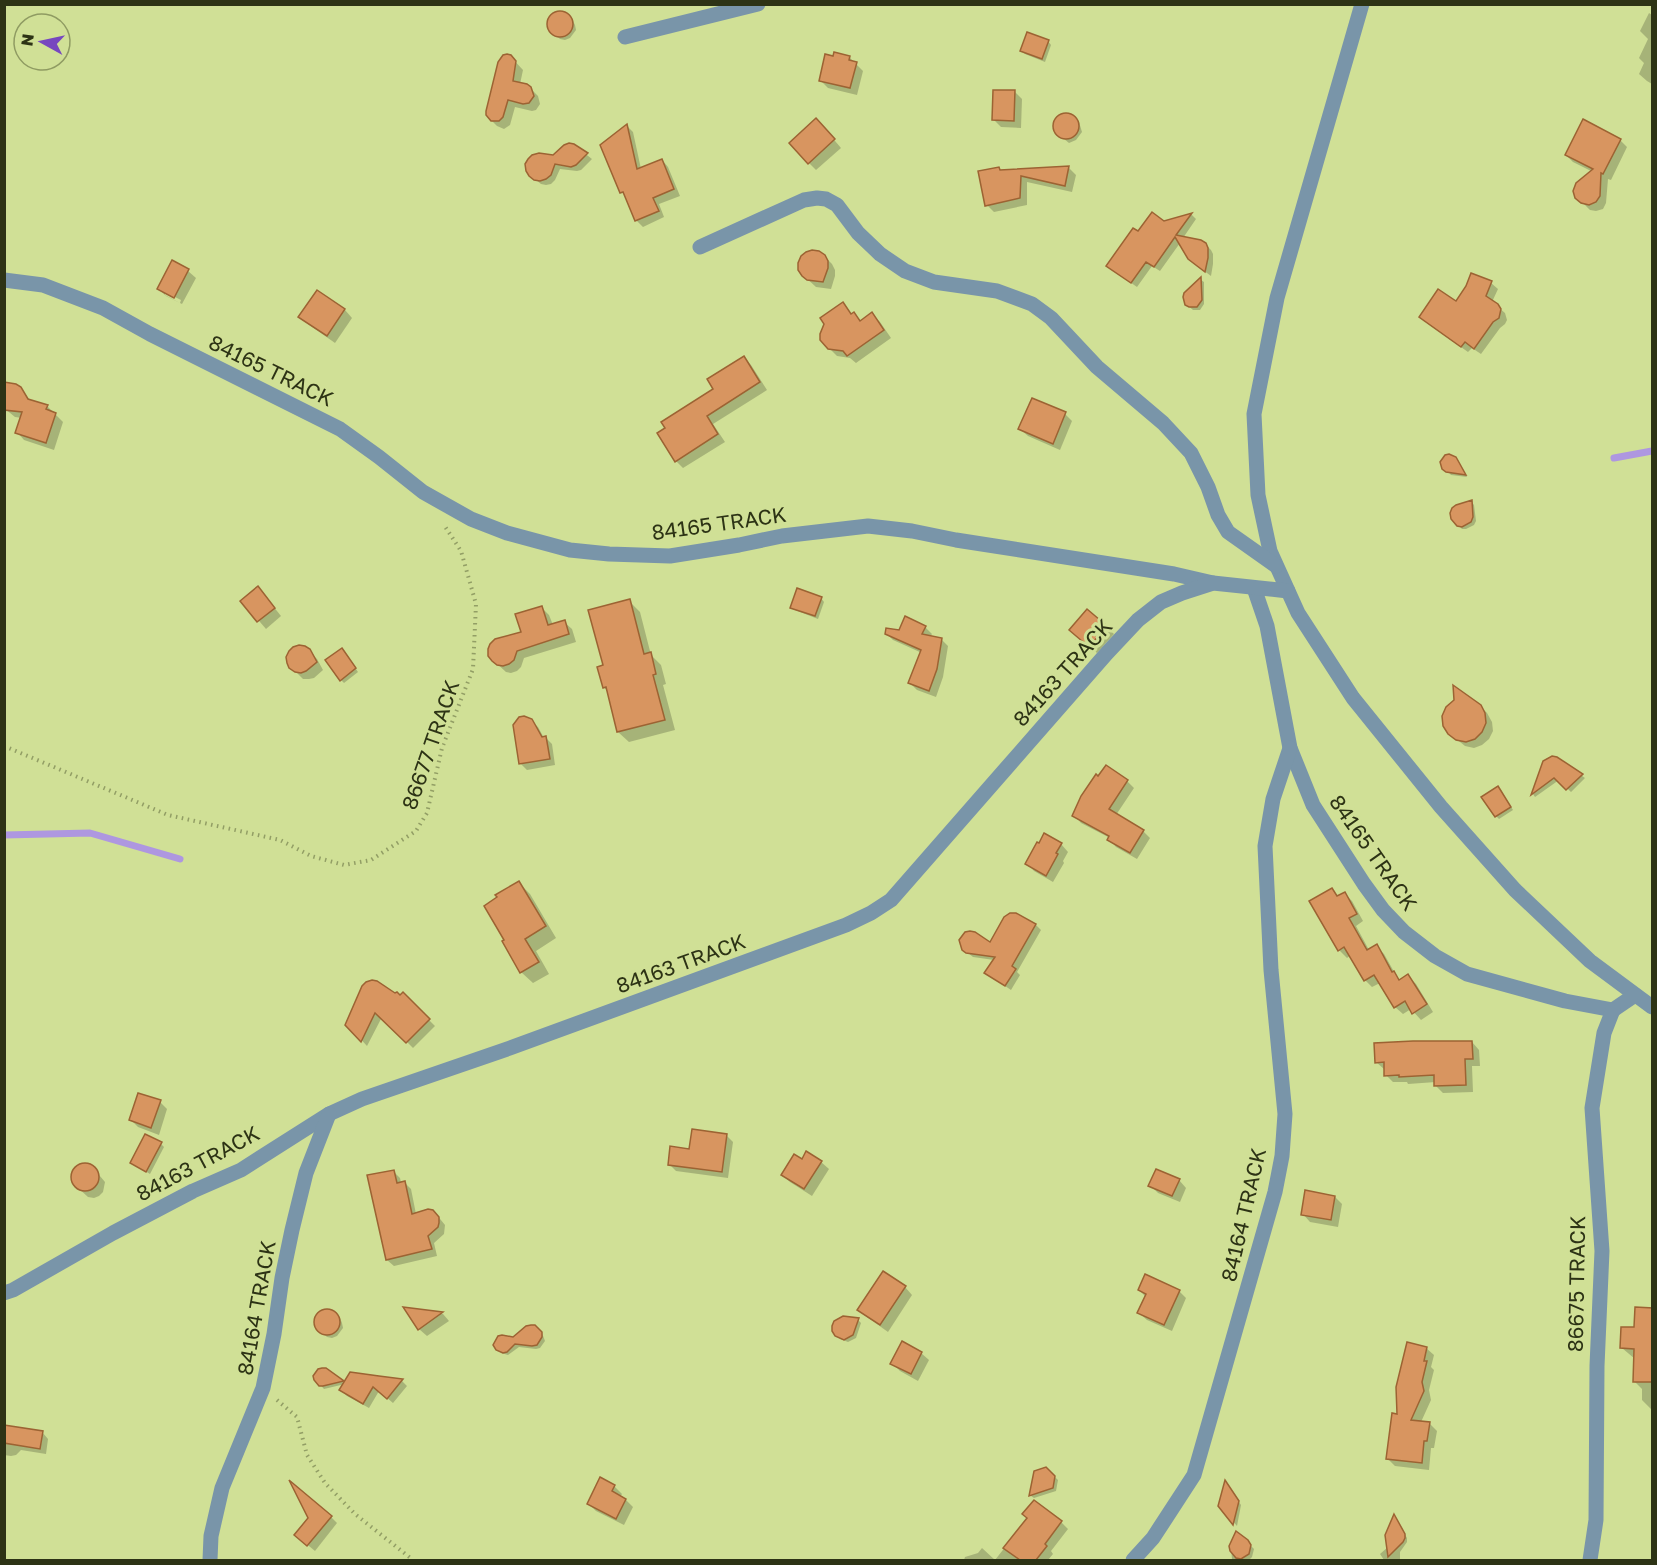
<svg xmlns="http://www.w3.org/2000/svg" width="1657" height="1565" font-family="'Golos Text',sans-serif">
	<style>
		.shadow { fill: #0003; fill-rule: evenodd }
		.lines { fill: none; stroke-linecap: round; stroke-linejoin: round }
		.stream { stroke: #ae97e0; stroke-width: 7 }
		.building { fill: #d89560; stroke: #9c6333; stroke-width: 1.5 }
		.path { stroke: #929e65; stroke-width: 4; stroke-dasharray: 1.5 4.5; stroke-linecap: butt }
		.street { stroke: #7995a9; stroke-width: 15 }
		.labels { text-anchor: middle; stroke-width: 6; stroke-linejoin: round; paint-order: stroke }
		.street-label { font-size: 21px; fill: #2d3315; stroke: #d0e096 }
	</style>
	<rect width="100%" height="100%" fill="#d0e096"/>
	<!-- shadow -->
	<g class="shadow">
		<path d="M553,12L564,14L573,21L575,25L576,30L570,38L565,40L560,39L552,32L549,28V22Z"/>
		<path d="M1649,13L1652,15V84L1647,81L1639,74L1644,63L1639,58L1648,39L1640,31Z"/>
		<path d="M1048,41L1051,45L1045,62L1025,54L1022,51Z"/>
		<path d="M510,56L523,70L520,84L530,88L538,96L540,104L536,110L532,111L515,107L510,125L504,129L497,126L489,118Z"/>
		<path d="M849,57L863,71L857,95L828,88L820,80Z"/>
		<path d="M1014,91L1022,99L1021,128L1001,127L994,120Z"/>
		<path d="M1065,115H1071L1079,122L1082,132L1076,140L1069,143L1058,134L1054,127L1057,119L1061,116Z"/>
		<path d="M1583,121L1620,140L1627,147L1611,180L1608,179L1606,203L1603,209L1596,211L1590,210L1577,197L1593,172L1573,162L1566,155Z"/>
		<path d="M627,126L633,132L641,169L662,160L668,167L680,196L659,204L664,217L643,227L636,220L627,197L622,192Z"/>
		<path d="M824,128L841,148L816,170L809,163Z"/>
		<path d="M574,145L592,159L581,170L577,171L560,169L555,180L551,184L546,185L541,184L530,175Z"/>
		<path d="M1069,168L1076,175L1072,192L1027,182V205L994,212L987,205L999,169L1001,171Z"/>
		<path d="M1191,214L1196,219L1183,238L1205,244L1211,250L1213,254V264L1211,276L1195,264L1180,243L1160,271L1152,266L1137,287L1114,271L1138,233L1164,223Z"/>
		<path d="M824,256L832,264L835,270V276L831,289L816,287L803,275Z"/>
		<path d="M173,262L188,271L196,278L182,304L166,296L159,289ZM165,292L181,300L180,303L165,295Z"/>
		<path d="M1201,280L1204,282V304L1200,310H1193L1186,304Z"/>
		<path d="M1491,283L1498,289L1492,302L1505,313L1507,320L1505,324L1500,328L1481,354L1472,348L1468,352L1427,323L1420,317L1456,303Z"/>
		<path d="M317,292L345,310L352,318L335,343L308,324L300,317Z"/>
		<path d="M843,304L852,315L854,314L862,322L872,314L880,322L891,338L856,363L850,358L837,356L821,340Z"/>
		<path d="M744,357L751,365L767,390L713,424L725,442L683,468L676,461L715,389Z"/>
		<path d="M20,389L31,401L47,406L63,422L54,450L24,440L17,432L22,418L15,417L4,408Z"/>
		<path d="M1065,414L1072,421L1060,450L1028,436L1020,429Z"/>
		<path d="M1455,458L1459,462L1467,477L1451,475L1442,465Z"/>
		<path d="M1471,501L1474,505L1476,521L1474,525L1466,529H1462L1452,518Z"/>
		<path d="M265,596L281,616L266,629L242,601Z"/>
		<path d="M821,598L824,602L818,619L795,610L792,607Z"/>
		<path d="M629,601L640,612L651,655L661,665L666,684L663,685L675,730L629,742L618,732L608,692L604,687L605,666Z"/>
		<path d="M542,608L549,615L553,625L564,622L572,629L576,642L524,658L521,667L517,671L511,673L506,672L493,660L523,633Z"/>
		<path d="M1088,611L1114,634L1097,653L1078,637Z"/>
		<path d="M925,627L932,634L930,637L941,639L948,646L943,677L936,697L917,690L910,683L922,653L893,640L886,633Z"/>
		<path d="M309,651L317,659L323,670L314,678L309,679H303L291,667Z"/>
		<path d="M345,653L358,672L344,683L341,680Z"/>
		<path d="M1480,706L1487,713L1492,722L1493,731L1489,739L1482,745L1474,748L1465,746L1449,733Z"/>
		<path d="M531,721L538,727L544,738H546L552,744L555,765L527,770L520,763Z"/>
		<path d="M1556,758L1585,778L1571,792L1559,780L1535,797L1533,794L1544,762Z"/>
		<path d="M1127,781L1134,788L1116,815L1143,831L1150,838L1137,859L1116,847L1109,839L1110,838L1081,823L1074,815Z"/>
		<path d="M1501,791L1513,810L1499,819L1496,816Z"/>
		<path d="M1061,844L1068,852L1063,861L1064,863L1053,882L1034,871L1027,863Z"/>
		<path d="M519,883L530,894L556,938L536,951L549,974L533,983L521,972Z"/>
		<path d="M1332,890L1339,897L1345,894L1352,901L1363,921L1356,926L1369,950L1376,946L1384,954L1397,977L1401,981L1408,976L1416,984L1433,1012L1421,1020L1411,1009L1403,1014L1395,1007L1380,983L1372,987L1365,980L1351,955L1347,958L1339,950Z"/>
		<path d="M1016,914L1036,925L1041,930L1017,972L1020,975L1011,990L986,973L994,960L973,957L963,949L990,944Z"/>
		<path d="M403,994L435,1026L413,1048L382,1017L367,1046L347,1024L400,997Z"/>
		<path d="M1472,1042L1479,1050L1480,1066H1472L1473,1092L1443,1093L1436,1086V1082L1408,1084L1407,1082H1393L1386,1075V1069H1384L1376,1062Z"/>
		<path d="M160,1102L167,1109L159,1135L138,1127L131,1120Z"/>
		<path d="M726,1135L733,1142L728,1178L676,1171L669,1164L691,1150Z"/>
		<path d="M161,1144L164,1147L150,1174L132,1163Z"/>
		<path d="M802,1161L821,1162L829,1169L812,1196L790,1182L782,1175Z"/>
		<path d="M84,1165H89L94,1169L105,1182L103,1192L99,1196L94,1198L88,1197L76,1186L72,1175L74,1170L79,1166Z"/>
		<path d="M393,1171L400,1178L401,1183H405L411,1189L416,1214H436L445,1225L444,1234L434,1243L437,1256L394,1266L387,1260Z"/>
		<path d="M1179,1180L1186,1188L1180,1202L1158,1193L1150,1185Z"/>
		<path d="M1335,1197L1342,1204L1338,1227L1310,1222L1303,1214Z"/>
		<path d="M905,1287L912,1295L888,1332L867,1317L859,1310Z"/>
		<path d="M1139,1290L1179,1291L1186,1298L1172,1331L1147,1320L1139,1313L1146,1297Z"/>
		<path d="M406,1309L443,1314L449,1321L427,1336L419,1329Z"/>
		<path d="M1652,1309V1410L1642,1400V1389L1634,1381L1635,1359L1622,1348Z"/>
		<path d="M321,1312H331L340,1318L342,1323L343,1328L337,1336L332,1338L327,1337L319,1330L316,1325V1320Z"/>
		<path d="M858,1320L861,1323L856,1338L848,1342L840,1339L836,1335Z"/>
		<path d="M538,1329L542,1333L545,1341L540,1348L536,1349L519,1347L508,1355L501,1353L497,1349L514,1339Z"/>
		<path d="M1426,1348L1434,1355L1431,1367L1434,1370L1429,1390L1431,1400L1421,1422L1429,1423L1437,1431L1434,1448H1431L1429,1470L1395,1466L1388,1459L1399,1415Z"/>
		<path d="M921,1353L929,1360L918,1381L900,1371L892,1363Z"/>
		<path d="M326,1370L345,1384L351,1373L402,1381L407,1386L393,1403L379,1391L369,1408L347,1396L341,1390L345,1384L324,1389L315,1379Z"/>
		<path d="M4,1425L42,1432L48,1439L46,1454L21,1450L16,1455L11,1456L4,1455Z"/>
		<path d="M1046,1469L1058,1480L1056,1491L1034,1498L1031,1496L1036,1473Z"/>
		<path d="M614,1486L622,1494L620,1497L626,1500L633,1507L624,1525L596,1511L589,1504Z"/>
		<path d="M1228,1486L1241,1505L1237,1526L1220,1506Z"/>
		<path d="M331,1517L337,1523L315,1551L303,1541L310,1518Z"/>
		<path d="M1395,1517L1407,1538V1542L1400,1552V1560H1384L1380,1554L1388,1547Z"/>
		<path d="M1028,1518L1061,1522L1068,1529L1051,1551L1053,1554L1048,1560H964L965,1557L978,1553L982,1548L995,1560Z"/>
		<path d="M1247,1542L1254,1549L1252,1557L1249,1560H1232L1231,1546Z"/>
	</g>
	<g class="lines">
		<!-- stream -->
		<g class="stream">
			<path d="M1614,458L1652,451"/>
			<path d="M4,835L90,833L180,859"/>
		</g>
	</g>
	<!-- building -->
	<g class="building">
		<circle cx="560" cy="24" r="13"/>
		<path d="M1027,32L1049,40L1042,59L1020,51Z"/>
		<path d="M834,52L850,56L849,60L857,62L850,88L819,81L825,54L833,56Z"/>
		<path d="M507,54L511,55L516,61L513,81L527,84L531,87L534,96L529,103L523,104L508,100L503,117L499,121H491L486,115V111L498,62L503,55Z"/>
		<path d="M993,90H1015L1014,121L992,120Z"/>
		<circle cx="1066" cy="126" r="13"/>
		<path d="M816,118L835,139L808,164L789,143Z"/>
		<path d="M1583,119L1621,139L1603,174L1601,173L1600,196L1596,202L1589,205L1581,203L1575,198L1573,191L1576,183L1593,169L1565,155Z"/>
		<path d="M627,124L637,169L662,159L674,189L653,198L659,211L635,221L623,192L620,193L600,145Z"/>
		<path d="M569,143L574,144L588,153L576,165L571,167L555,164L551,175L546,179L540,181L534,180L529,176L526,171L525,164L528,159L532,155L539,153L553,155L564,145Z"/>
		<path d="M1069,166L1065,186L1021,176L1020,198L985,206L978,171L999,167L1000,170Z"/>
		<path d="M1152,212L1164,221L1192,213L1176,235L1201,240L1206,243L1208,248V258L1205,272L1188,259L1175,237L1154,267L1146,262L1131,283L1106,266L1133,228L1138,231Z"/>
		<path d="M812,250L819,251L825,255L828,261V268L823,282L807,280L802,276L798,270V263L801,256L806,252Z"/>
		<path d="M172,260L189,269L174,298L157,289Z"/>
		<path d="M1471,273L1492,281L1486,296L1498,304L1501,309L1499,318L1493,322L1474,349L1465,342L1461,347L1419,317L1438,289L1456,301L1466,286Z"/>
		<path d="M1201,277L1202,300L1197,307H1189L1185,305L1183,297L1184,293Z"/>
		<path d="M317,290L345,309L327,336L298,317Z"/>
		<path d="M843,302L851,314L854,312L860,321L872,312L884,330L847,356L843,351L828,349L820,340V334L824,324L820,318Z"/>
		<path d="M744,356L760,382L707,416L718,434L675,462L657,433L665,428L661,422L713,389L707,379Z"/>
		<path d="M4,382L16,384L21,387L28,399L48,405L46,409L56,413L46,443L15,433L22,412L4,410Z"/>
		<path d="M1032,398L1066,412L1053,444L1018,429Z"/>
		<path d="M1449,454L1456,457L1466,475L1446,472L1442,469L1440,462L1445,455Z"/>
		<path d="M1472,500L1473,517L1471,522L1462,527L1457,526L1451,519L1450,513L1452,508L1456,505Z"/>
		<path d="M258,586L275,608L257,622L240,601Z"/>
		<path d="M797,588L822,597L815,616L790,608Z"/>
		<path d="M630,599L644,654L651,652L656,674L653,675L665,720L617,732L606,687L603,688L597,667L603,665L588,610Z"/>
		<path d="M542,606L548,625L565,620L569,634L517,651L514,660L509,664L503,666L497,665L492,661L488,656V649L490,644L495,639L521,632L515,614Z"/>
		<path d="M1087,609L1107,626L1089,647L1069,630Z"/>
		<path d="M905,616L926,626L922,634L942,638L937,669L929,691L908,683L921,650L885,634L886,628L899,630Z"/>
		<path d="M299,645L305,646L310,649L317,662L306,671L301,673L295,672L289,668L287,663L286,657L289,651L293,647Z"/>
		<path d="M342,648L356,668L340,681L325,660Z"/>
		<path d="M1453,685L1481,705L1485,713L1486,723L1482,732L1475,739L1466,742L1456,740L1448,734L1443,726L1442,716L1446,707L1454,700Z"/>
		<path d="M524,716L532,719L542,737L546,736L550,759L519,764L513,725L519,717Z"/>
		<path d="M1552,756L1557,757L1583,774L1566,790L1554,778L1531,795L1543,761Z"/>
		<path d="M1106,765L1128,780L1109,809L1144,830L1130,853L1107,840L1109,836L1072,816L1081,796L1096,774L1098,776Z"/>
		<path d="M1498,786L1511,807L1495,817L1481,797Z"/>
		<path d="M1044,833L1062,843L1056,853L1058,854L1046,876L1025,864L1037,842L1039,843Z"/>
		<path d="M519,881L546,926L525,939L539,962L520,973L502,941L504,940L484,906L497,897L495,895Z"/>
		<path d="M1332,888L1337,896L1345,892L1357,914L1349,918L1367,950L1377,944L1392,972L1394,971L1399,980L1408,974L1427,1004L1412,1014L1405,1001L1394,1008L1374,975L1364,981L1344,947L1338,951L1309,901Z"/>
		<path d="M1010,913H1016L1036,924L1012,966L1016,969L1005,986L984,973L995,957L966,953L962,950L959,940L965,932L970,931L975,932L990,942L1004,917Z"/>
		<path d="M372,980L377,981L395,993L397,992L400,995L403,992L430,1019L406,1043L375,1013L361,1042L345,1025L362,986L366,982Z"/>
		<path d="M1413,1041H1472L1473,1059H1465L1466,1085L1434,1086V1075L1399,1077V1075L1384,1076V1062L1375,1063L1374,1043Z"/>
		<path d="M138,1093L161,1100L151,1128L129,1120Z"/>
		<path d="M692,1129L727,1134L722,1172L668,1165L670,1146L689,1149Z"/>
		<path d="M145,1134L162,1142L146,1172L130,1163Z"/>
		<path d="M806,1151L822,1161L804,1189L781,1175L794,1154L802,1159Z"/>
		<circle cx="85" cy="1177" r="14"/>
		<path d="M1156,1169L1180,1179L1172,1196L1148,1186Z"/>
		<path d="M394,1170L397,1183L405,1181L412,1214L428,1209L433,1210L439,1217V1223L438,1227L428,1236L432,1249L386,1260L367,1175Z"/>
		<path d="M1305,1190L1335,1196L1331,1220L1301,1215Z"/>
		<path d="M883,1271L906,1286L880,1325L857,1310Z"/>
		<path d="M1145,1274L1180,1290L1164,1325L1137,1313L1146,1294L1138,1290Z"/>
		<path d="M403,1307L443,1312L418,1330Z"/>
		<path d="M1635,1307L1653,1308V1382H1633L1634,1349L1620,1348L1621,1327H1634Z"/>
		<circle cx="327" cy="1322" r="13"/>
		<path d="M843,1316L859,1318L853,1335L844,1340L835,1336L832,1331V1326L834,1321Z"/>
		<path d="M531,1325H535L542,1332V1337L537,1345L532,1346L515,1344L507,1352L503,1353L496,1350L493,1345L498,1336L502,1335L513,1337L526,1326Z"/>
		<path d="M902,1341L922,1352L911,1374L890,1364Z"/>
		<path d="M1407,1342L1427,1347L1424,1361H1427L1422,1382L1424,1391L1411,1420L1430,1422L1427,1441H1424L1422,1463L1386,1459L1392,1413L1397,1414L1396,1387Z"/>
		<path d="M322,1368H326L344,1381L323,1386H319L314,1380L313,1376L318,1369Z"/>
		<path d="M350,1372L379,1376L403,1379L387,1399L373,1387L363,1404L339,1390Z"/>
		<path d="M4,1425L43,1431L40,1449L4,1443Z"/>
		<path d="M1046,1467L1055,1476L1053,1488L1029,1496L1034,1471Z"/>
		<path d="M600,1477L615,1485L612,1491L626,1499L616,1519L587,1504Z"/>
		<path d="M289,1480L332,1516L307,1546L294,1535L308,1518Z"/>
		<path d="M1225,1480L1239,1501L1233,1525L1218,1506Z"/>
		<path d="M1034,1500L1062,1521L1045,1544L1047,1546L1036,1560H1020L1003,1548L1027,1518L1022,1514Z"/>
		<path d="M1394,1514L1405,1534V1538L1403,1542L1388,1557L1385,1535Z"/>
		<path d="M1236,1531L1248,1540L1251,1545L1249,1554L1241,1559L1236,1558L1230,1551L1229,1546Z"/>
	</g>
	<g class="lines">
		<!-- path -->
		<g class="path">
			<path d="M4,746L168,815L280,840L311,856L344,865L371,860L416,831L427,813L442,748L473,669L476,604L461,551L444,525"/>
			<path d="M277,1400L297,1417L307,1455L325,1483L355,1514L413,1560"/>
		</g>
		<!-- street -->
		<g class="street">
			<path d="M1362,4L1277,298L1254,414L1258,495L1270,551L1298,613L1353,698L1441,807L1515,890L1590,961L1652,1007"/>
			<path d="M625,37L758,4"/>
			<path d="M700,247L804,200L817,198L826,199L837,205L858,233L880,254L905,271L934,282L997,291L1032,304L1051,318L1097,367L1163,423L1191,453L1208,487L1218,515L1228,532L1276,566"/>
			<path d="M4,280L43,285L103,308L150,334L340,429L379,457L423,492L471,519L507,533L570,550L609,554L670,556L739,545L782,536L868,526L912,531L956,540L1174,574L1213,583"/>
			<path d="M1254,588L1267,626L1290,748L1313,805L1364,884L1383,910L1404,932L1435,956L1467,974L1565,1001L1613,1010L1635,995"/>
			<path d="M4,1293L13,1290L113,1233L193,1191L241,1170L329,1114L362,1099L510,1048L846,925L871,913L891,900L1107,653L1138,620L1161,602L1182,593L1213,583L1288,591"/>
			<path d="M210,1560L211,1536L222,1488L263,1388L274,1334L282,1278L292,1230L306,1173L329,1114"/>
			<path d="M1133,1560L1153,1538L1194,1475L1275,1192L1282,1156L1285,1114L1271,970L1265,846L1273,799L1290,748"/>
			<path d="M1590,1560L1596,1520L1597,1366L1602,1251L1592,1108L1604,1033L1613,1010"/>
		</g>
	</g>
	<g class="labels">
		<!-- street labels -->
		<g class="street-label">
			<text transform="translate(271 371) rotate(26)" y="7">84165 TRACK</text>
			<text transform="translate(719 524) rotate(-8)" y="7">84165 TRACK</text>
			<text transform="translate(1063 673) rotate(-48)" y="7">84163 TRACK</text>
			<text transform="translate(431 745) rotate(-71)" y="7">86677 TRACK</text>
			<text transform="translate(1373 853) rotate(55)" y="7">84165 TRACK</text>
			<text transform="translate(681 964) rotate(-20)" y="7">84163 TRACK</text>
			<text transform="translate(198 1164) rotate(-28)" y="7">84163 TRACK</text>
			<text transform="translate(1244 1215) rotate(-77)" y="7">84164 TRACK</text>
			<text transform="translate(1577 1284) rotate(-89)" y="7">86675 TRACK</text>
			<text transform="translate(257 1308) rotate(-80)" y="7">84164 TRACK</text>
		</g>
	</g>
	<!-- border -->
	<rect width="1657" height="1565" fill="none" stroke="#2d3315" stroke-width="12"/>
	<!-- north arrow -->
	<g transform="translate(42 42) rotate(278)"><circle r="28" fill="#d0e096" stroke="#8f9b62" stroke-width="1.5"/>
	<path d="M0-4.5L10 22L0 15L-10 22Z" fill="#7747bf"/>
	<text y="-9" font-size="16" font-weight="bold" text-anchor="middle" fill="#2d3315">N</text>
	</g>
</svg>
